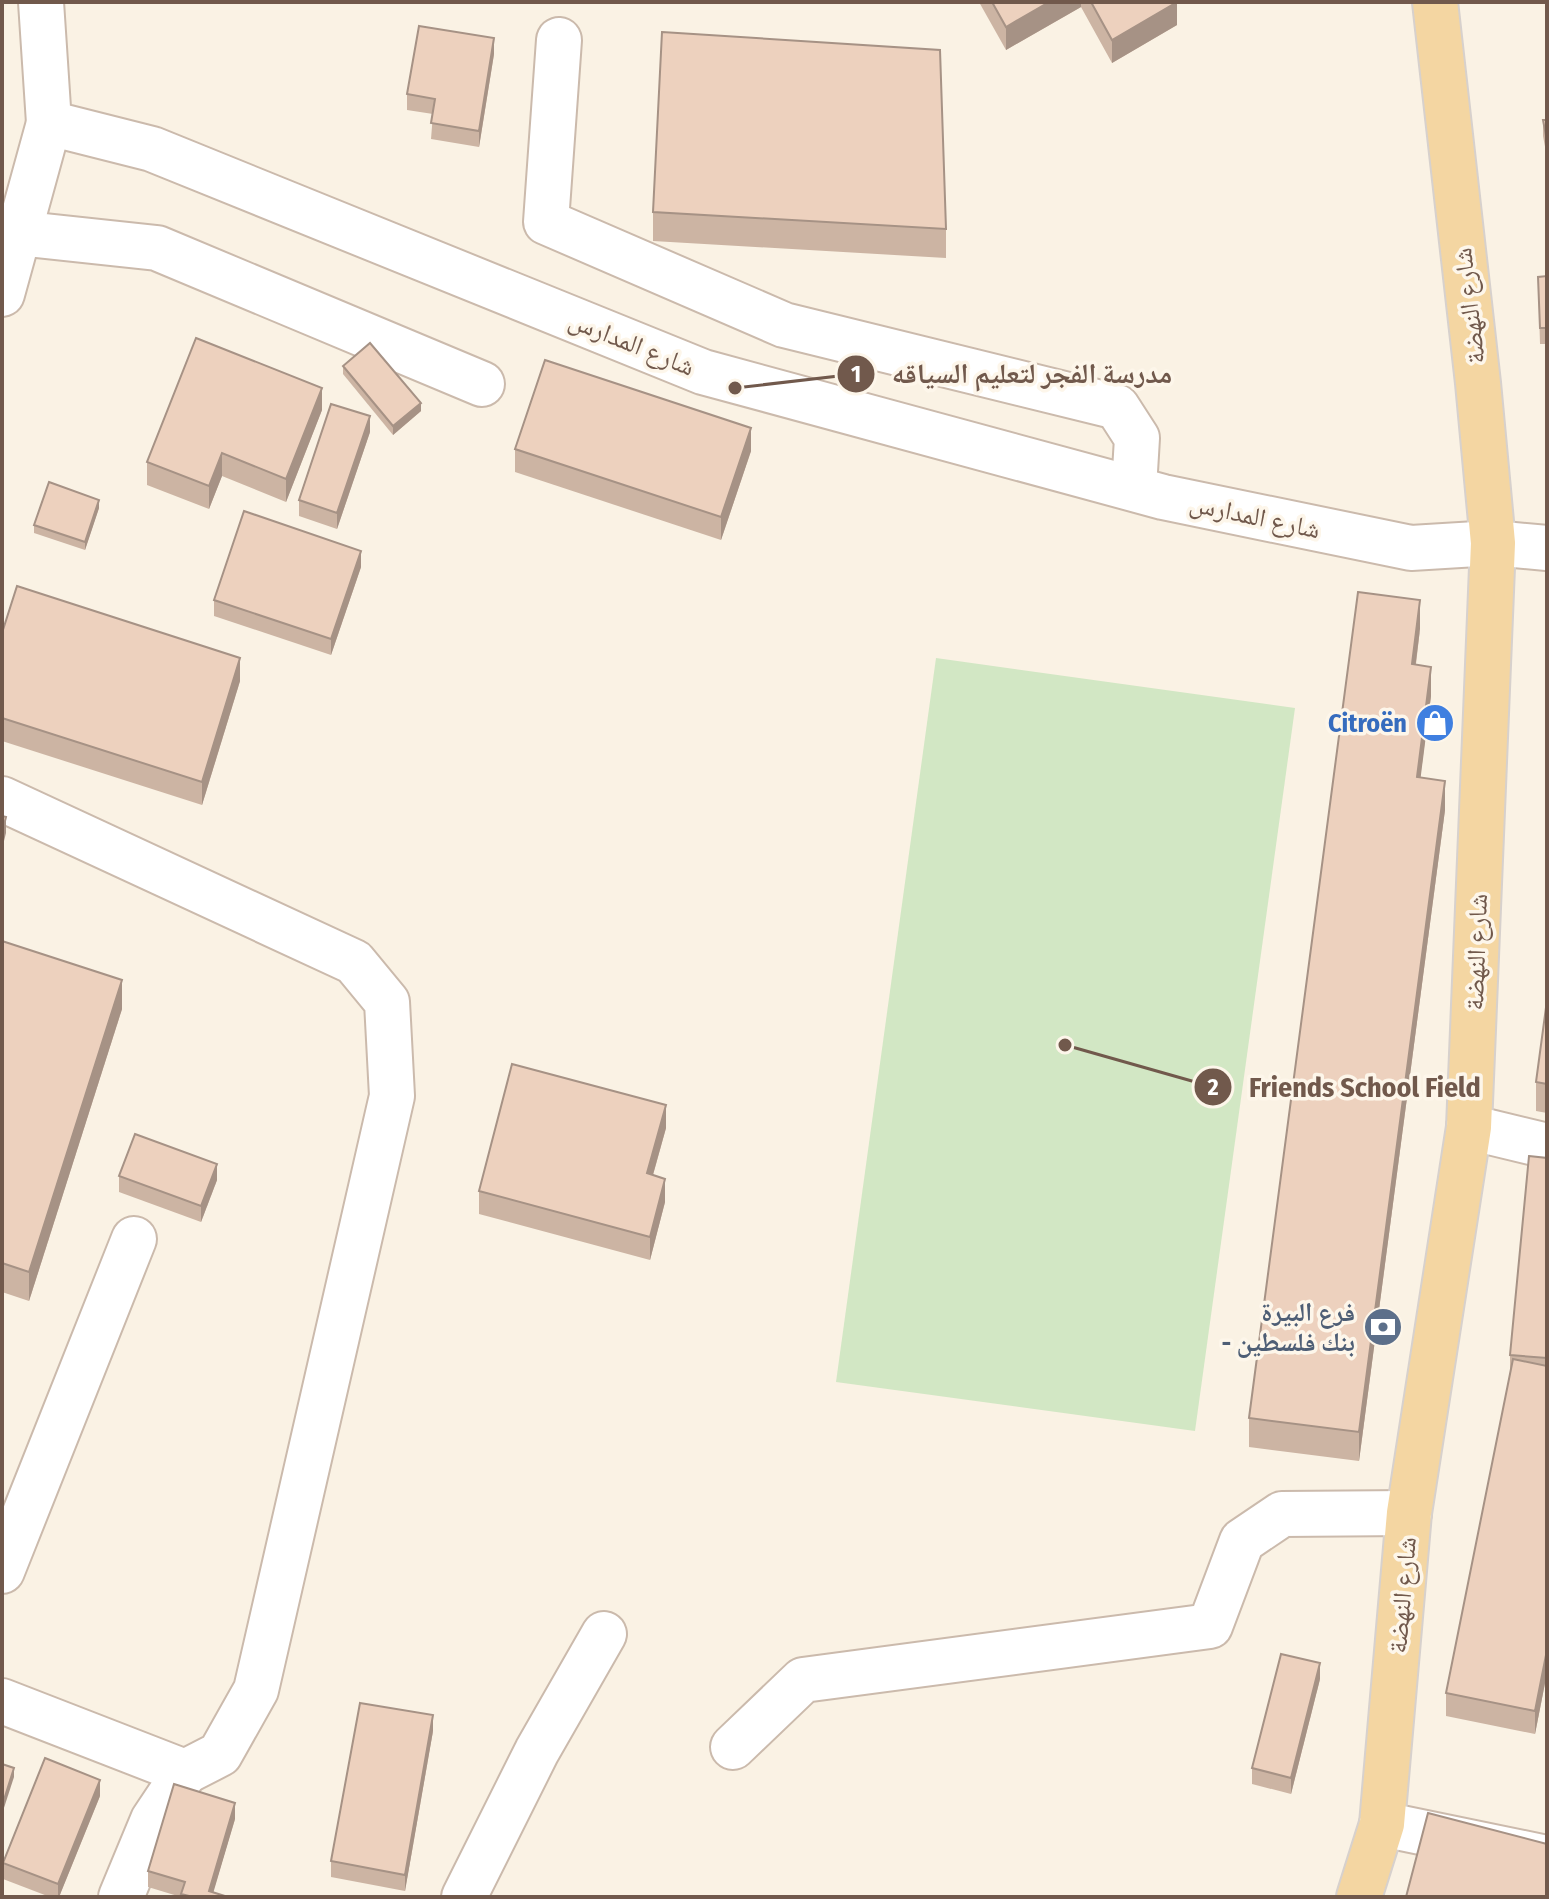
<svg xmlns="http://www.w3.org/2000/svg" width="1549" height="1899" font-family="'Fira Sans Condensed','Noto Naskh Arabic',sans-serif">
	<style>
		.green { fill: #d2e7c4 }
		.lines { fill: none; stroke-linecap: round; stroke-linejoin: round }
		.minor-casing { stroke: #cbbaac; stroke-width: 48 }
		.major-casing { stroke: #d7d1cd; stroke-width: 48 }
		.minor { stroke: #fff; stroke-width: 44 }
		.major { stroke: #f4d6a2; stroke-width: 44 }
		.wall { fill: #ccb4a3 }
		.shaded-wall { fill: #a69285 }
		.building { fill: #edd1be; stroke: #a69285; stroke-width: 2 }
		.labels { text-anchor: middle; stroke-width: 7; stroke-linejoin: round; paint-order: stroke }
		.street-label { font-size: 26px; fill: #71594c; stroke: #fdf6ea }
		.shop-label { font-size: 26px; font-weight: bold; fill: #366cbe; stroke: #fdf6ea; text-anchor: end }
		.service-label { font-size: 26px; font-weight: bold; fill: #4e5e75; stroke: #fdf6ea; text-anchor: end }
		.leader { fill: none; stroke: #71594c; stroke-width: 3 }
		.callout-dot { fill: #71594c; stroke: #fdf6ea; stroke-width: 3 }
		.mark-label { font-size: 24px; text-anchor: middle; font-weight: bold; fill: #fff }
		.callout-label { font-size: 28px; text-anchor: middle; font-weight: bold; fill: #71594c; stroke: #fdf6ea; stroke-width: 7; stroke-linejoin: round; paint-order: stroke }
	</style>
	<rect width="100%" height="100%" fill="#faf2e4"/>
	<!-- green -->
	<path class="green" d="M936,658L1295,708L1195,1431L836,1382Z"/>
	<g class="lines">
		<!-- minor casing -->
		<g class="minor-casing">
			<g id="minor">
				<path d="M41,2L49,123L152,149L703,372L1163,497L1411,548L1493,543L1547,548"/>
				<path d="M559,40L546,222L784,325L1117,407L1137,438L1134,488"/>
				<path d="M17,233L157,248L482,384"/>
				<path d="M2,294L49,123"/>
				<path d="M2,799L354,962L387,1002L392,1096L256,1690L220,1754L185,1772L2,1701"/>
				<path d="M1469,1127L1547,1146"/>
				<path d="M2,1571L134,1239"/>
				<path d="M733,1747L803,1680L1210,1626L1242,1541L1282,1514L1409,1513"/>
				<path d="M1382,1824L1547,1858"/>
				<path d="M121,1897L153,1820L185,1772"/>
				<path d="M464,1897L537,1751L604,1634"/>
			</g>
		</g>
		<!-- major casing -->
		<g class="major-casing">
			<path id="major" d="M1359,1897L1382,1824L1409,1513L1469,1127L1493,543L1478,383L1435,2"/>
		</g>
		<!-- minor -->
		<use href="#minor" class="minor"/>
		<!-- major -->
		<use href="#major" class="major"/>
	</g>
	<!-- wall -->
	<g class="wall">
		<path d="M979,2H1177V25L1112,63L1081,7L1006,50Z"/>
		<path d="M494,54L479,147L431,139L433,114L407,110V94Z"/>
		<path d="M1543,120H1547V157L1543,136Z"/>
		<path d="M653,212L946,229V258L653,241Z"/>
		<path d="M1547,276V344H1540L1538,277Z"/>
		<path d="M343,366L421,411L393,435L343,374Z"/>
		<path d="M322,410L286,502L222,476L209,509L147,485V462Z"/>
		<path d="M370,432L337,529L299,516V500Z"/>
		<path d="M515,449L751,451L721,540L515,472Z"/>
		<path d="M99,508L85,550L34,533V525Z"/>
		<path d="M361,567L331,655L214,616V600Z"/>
		<path d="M1420,629L1416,664L1431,696L1420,778L1445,810L1359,1461L1249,1447V1418Z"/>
		<path d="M2,633L240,681L202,805L2,741Z"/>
		<path d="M2,941L122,1009L29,1301L2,1292Z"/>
		<path d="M1547,1000V1113L1536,1111V1082Z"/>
		<path d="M666,1128L653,1175L665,1202L650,1260L479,1214V1191Z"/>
		<path d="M1547,1158V1673L1535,1734L1446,1716V1693L1510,1376V1355Z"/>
		<path d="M119,1176L217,1180L201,1222L119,1192Z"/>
		<path d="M1320,1679L1291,1794L1252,1784V1768Z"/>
		<path d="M433,1731L405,1891L331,1877V1861Z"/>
		<path d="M100,1796L59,1897H50L3,1879V1863Z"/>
		<path d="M235,1819L213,1892L228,1897H181L148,1887V1871Z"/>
	</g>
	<!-- shaded-wall -->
	<g class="shaded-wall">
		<path d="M1049,2H1081V7L1006,50V27Z"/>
		<path d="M1177,2V25L1112,63V40Z"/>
		<path d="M494,38V54L479,147V131Z"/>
		<path d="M322,388V410L286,502V479Z"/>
		<path d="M421,403V411L393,435V426Z"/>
		<path d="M370,416V432L337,529V513Z"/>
		<path d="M751,428V451L721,540V517Z"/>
		<path d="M222,453V476L209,509V486Z"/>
		<path d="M99,500V508L85,550V542Z"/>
		<path d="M361,551V567L331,655V639Z"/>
		<path d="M1420,600V629L1412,693V664Z"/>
		<path d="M240,658V681L202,805V782Z"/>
		<path d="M1431,667V696L1417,806V777Z"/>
		<path d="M1445,781V810L1359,1461V1432Z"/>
		<path d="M6,817V833L2,849V833Z"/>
		<path d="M122,980V1009L29,1301V1272Z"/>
		<path d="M666,1105V1128L647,1196V1173Z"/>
		<path d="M217,1164V1180L201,1222V1206Z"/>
		<path d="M665,1179V1202L650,1260V1237Z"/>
		<path d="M1547,1650V1673L1535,1734V1711Z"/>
		<path d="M1320,1663V1679L1291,1794V1778Z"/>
		<path d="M433,1715V1731L405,1891V1875Z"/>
		<path d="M14,1768V1777L2,1814V1806Z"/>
		<path d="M100,1780V1796L59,1897H58V1884Z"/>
		<path d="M235,1803V1819L212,1897L209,1891Z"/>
	</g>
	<!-- building -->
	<g class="building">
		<path d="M992,2H1049L1006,27Z"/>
		<path d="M1091,2H1177L1112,40Z"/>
		<path d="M419,26L494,38L479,131L431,123L435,99L407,94Z"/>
		<path d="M662,32L940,50L946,229L653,212Z"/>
		<path d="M1543,120H1547V141Z"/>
		<path d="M1547,276V328H1540L1538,277Z"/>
		<path d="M196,338L322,388L286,479L222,453L209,486L147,462Z"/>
		<path d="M370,343L421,403L393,426L343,366Z"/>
		<path d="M545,360L751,428L721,517L515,449Z"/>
		<path d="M331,404L370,416L337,513L299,500Z"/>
		<path d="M49,482L99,500L85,542L34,525Z"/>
		<path d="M244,511L361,551L331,639L214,600Z"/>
		<path d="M17,586L240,658L202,782L2,718V633Z"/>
		<path d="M1358,592L1420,600L1412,664L1431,667L1417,777L1445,781L1359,1432L1249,1418Z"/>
		<path d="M2,816L6,817L2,833Z"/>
		<path d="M2,941L122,980L29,1272L2,1263Z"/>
		<path d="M1547,1000V1084L1536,1082Z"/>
		<path d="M512,1064L666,1105L647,1173L665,1179L650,1237L479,1191Z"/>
		<path d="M135,1134L217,1164L201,1206L119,1176Z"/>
		<path d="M1529,1156L1547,1158V1358L1510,1355Z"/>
		<path d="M1513,1359L1547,1366V1650L1535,1711L1446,1693Z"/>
		<path d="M1281,1654L1320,1663L1291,1778L1252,1768Z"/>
		<path d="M360,1703L433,1715L405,1875L331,1861Z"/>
		<path d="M45,1758L100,1780L58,1884L3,1863Z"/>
		<path d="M2,1764L14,1768L2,1806Z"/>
		<path d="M174,1784L235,1803L209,1891L228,1897H193L181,1894L185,1882L148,1871Z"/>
		<path d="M1428,1813L1547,1844V1897H1406Z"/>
	</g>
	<!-- icons -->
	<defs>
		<g id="shop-disc" transform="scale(2)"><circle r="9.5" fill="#3f7fe0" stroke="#fdf6ea"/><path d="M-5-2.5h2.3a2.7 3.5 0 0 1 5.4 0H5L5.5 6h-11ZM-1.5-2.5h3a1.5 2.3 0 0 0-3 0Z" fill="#fff"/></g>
		<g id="bank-disc" transform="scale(2)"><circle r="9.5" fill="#5c6f8a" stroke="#fdf6ea"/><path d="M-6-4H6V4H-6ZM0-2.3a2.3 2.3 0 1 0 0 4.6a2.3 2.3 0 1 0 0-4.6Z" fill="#fff"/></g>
	</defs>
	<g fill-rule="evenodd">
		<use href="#shop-disc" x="1435" y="723"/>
		<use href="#bank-disc" x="1383" y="1327"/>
	</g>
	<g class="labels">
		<!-- street labels -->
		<g class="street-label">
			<text transform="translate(1469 306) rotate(-97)" y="9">شارع النهضة</text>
			<text transform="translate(632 343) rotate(22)" y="9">شارع المدارس</text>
			<text transform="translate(1255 516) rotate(12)" y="9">شارع المدارس</text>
			<text transform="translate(1476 952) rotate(-88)" y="9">شارع النهضة</text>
			<text transform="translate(1402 1595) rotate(-85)" y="9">شارع النهضة</text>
		</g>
		<!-- shop labels -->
		<g class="shop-label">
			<text x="1407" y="732">Citroën</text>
		</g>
		<!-- service labels -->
		<g class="service-label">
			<text x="1355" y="1321">فرع البيرة<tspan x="1355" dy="30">- بنك فلسطين</tspan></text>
		</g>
	</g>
	<!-- callouts -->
	<path class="leader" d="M735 388L856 374M1065 1045L1213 1087"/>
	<g class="callout-dot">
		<circle cx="735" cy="388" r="8"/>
		<circle cx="1065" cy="1045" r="8"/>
		<circle cx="856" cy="374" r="20"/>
		<circle cx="1213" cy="1087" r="20"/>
	</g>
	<g class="mark-label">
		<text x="856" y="382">1</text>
		<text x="1213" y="1095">2</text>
	</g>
	<g class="callout-label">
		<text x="1032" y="383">مدرسة الفجر لتعليم السياقه</text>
		<text x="1365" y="1097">Friends School Field</text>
	</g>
	<!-- border -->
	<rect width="1549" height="1899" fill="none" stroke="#71594c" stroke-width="8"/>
</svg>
